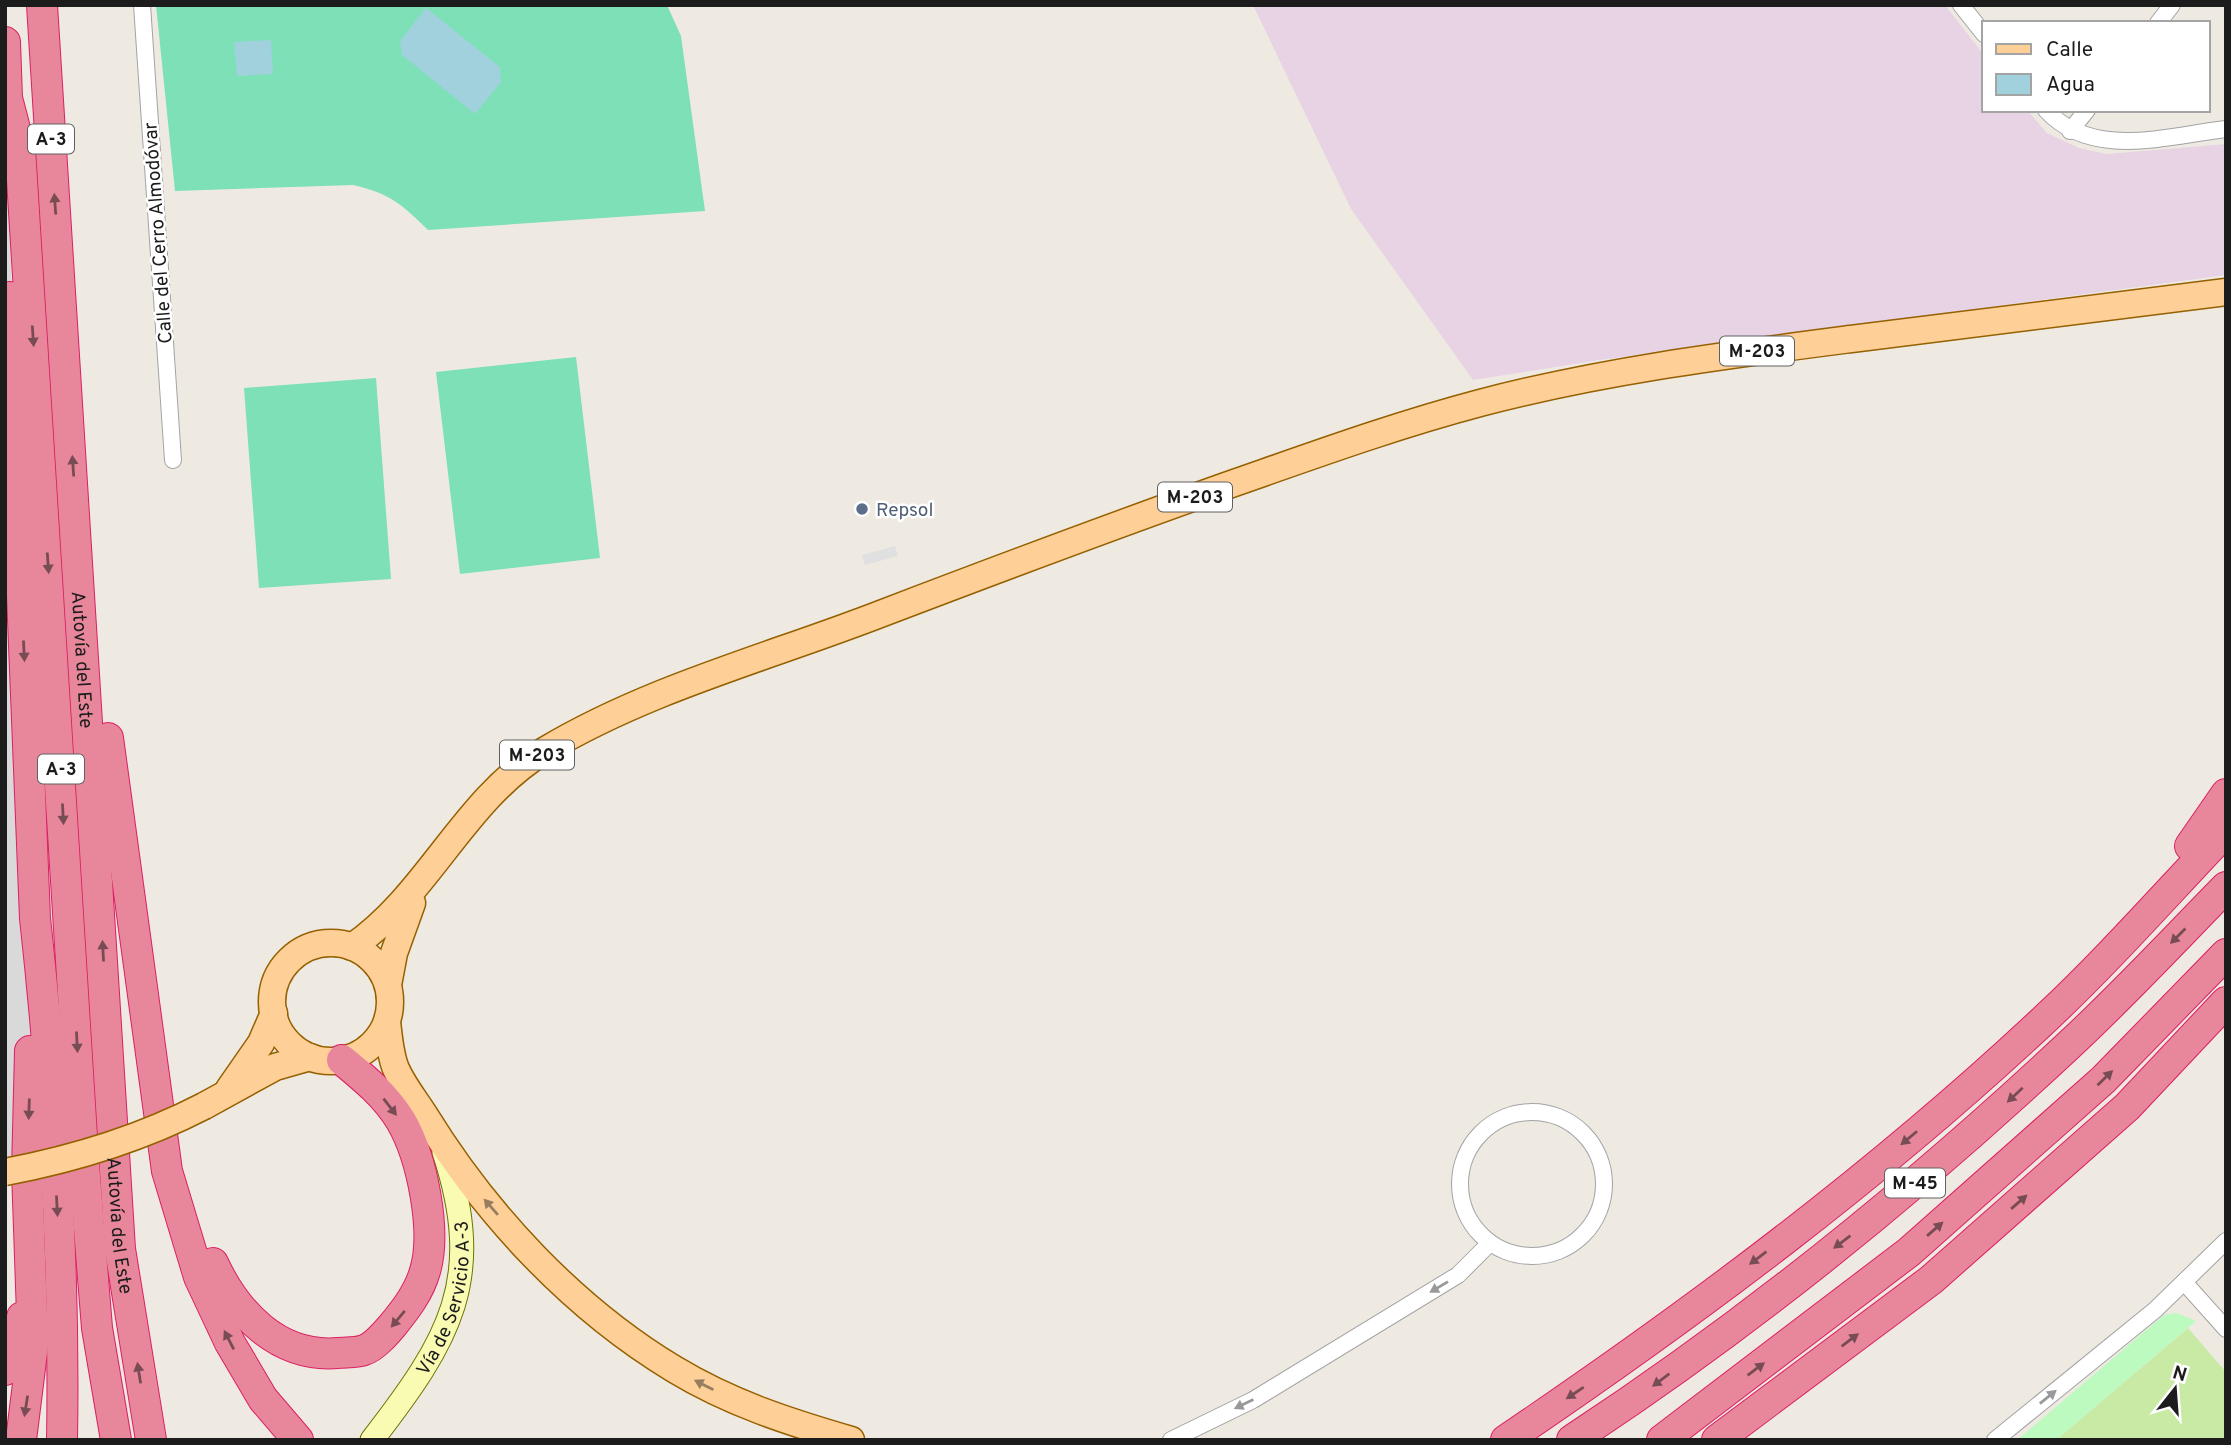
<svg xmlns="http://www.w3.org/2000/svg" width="2231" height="1445" font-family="Overpass,sans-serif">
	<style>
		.residential { fill: #dad9d9 }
		.industrial { fill: #e7d3e4 }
		.grass { fill: #c9eaa5 }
		.park { fill: #bcfac0 }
		.pitch { fill: #7de0b7 }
		.parking { fill: #e0e0e0 }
		.water { fill: #a0d1dd }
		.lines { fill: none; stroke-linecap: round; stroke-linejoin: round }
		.street-casing { stroke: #a3a3a3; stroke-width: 18 }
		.secondary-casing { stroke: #6b7502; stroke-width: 25 }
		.primary-casing { stroke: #956000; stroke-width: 29 }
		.highway-casing { stroke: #db1f64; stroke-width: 32 }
		.street { stroke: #fff; stroke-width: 16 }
		.secondary { stroke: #f9fbb3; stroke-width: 23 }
		.primary { stroke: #fecf97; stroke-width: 26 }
		.highway { stroke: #e8879b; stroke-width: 30 }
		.primary-bridge-casing { stroke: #956000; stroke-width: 29; stroke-linecap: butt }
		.primary-bridge { stroke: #fecf97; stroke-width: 26 }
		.oneway { fill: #784c55 }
		.oneway2 { fill: #987e60 }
		.oneway3 { fill: #999 }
		.service-dot { fill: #5c6f8a; stroke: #fff; stroke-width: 2.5 }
		.labels { text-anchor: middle; stroke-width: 5; stroke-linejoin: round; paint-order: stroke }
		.shield { fill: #fff; stroke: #606060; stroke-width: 2 }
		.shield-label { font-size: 18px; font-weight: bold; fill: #1c1c1c }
		.street-label { font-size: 19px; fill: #1c1c1c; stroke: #fff }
		.service-label { font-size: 19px; fill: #4e5e75; stroke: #fff; text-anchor: start }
	</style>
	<rect width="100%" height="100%" fill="#eeeae2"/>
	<!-- residential -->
	<path class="residential" d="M5,42L31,1017L27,1171L5,1174Z"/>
	<!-- industrial -->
	<path class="industrial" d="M1253,5H1945L1984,55V110H2027L2047,133L2079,148L2107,154L2226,144V275L1600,360L1473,380L1351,209Z"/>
	<!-- grass -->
	<path class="grass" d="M2188,1328L2226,1372V1440H2056Z"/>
	<!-- park -->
	<path class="park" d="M2177,1313L2196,1321L2056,1440H2017L2164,1315Z"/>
	<!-- pitch -->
	<g class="pitch">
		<path d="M156,5H667L681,36L705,211L428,230C402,204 389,193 353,185L175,191Z"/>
		<path d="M576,357L600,558L460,574L436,372Z"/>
		<path d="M376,378L391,579L259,588L244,388Z"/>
	</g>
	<!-- parking -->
	<path class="parking" d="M895,546L898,556L865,565L862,555Z"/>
	<!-- water -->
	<g class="water">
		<path d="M426,8L500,67L501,82L475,114L402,55L400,41Z"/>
		<path d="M271,40L273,74L237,76L234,42Z"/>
	</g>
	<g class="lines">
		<!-- street casing -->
		<g class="street-casing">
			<g id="street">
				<path d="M142,5L173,460"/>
				<path d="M1961,5L1984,34"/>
				<path d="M2158,23L2172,5"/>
				<path d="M2046,110C2092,160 2167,136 2226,129"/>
				<path d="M2070,131L2087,110"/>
				<circle cx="1532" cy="1184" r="72"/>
				<path d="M2184,1282L2226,1329"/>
				<path d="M1171,1440L1253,1400L1458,1275L1490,1243"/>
				<path d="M1995,1440L2155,1310L2226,1241"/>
			</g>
		</g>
		<!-- secondary casing -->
		<g class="secondary-casing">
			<g id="secondary">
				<path id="s1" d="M372,1440C450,1339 486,1280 444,1152"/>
			</g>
		</g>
		<!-- primary casing -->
		<g class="primary-casing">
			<g id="primary">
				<circle cx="331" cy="1002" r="59"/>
				<path d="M352,947C429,894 463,800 544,751C649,688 770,657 883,613C1001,568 1118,524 1237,482C1317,454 1397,425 1480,403C1601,371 1727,355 1851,339C1976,324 2101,308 2226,292"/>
				<path d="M388,985L394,953L412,903"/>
				<path d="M387,1022C389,1037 390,1055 396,1069C403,1085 415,1100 424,1114C486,1215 573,1308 674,1369C730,1403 789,1422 851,1440"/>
				<path d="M229,1089L261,1043L274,1013"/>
				<path d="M204,1106L275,1067L310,1057"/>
			</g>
		</g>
		<!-- highway casing -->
		<g class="highway-casing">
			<g id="highway">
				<path id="s2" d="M42,5L120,1249L151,1440"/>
				<path d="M5,42L7,98L20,148L83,1152L97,1328L116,1440"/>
				<path d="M10,297L35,918C54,1091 65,1266 62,1440"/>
				<path d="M108,738L167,1171L199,1277L230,1343L263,1399L298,1440"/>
				<path d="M2190,846L2226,794"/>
				<path d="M213,1263C236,1313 278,1358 338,1353C345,1352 357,1353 364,1350C374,1347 386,1333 392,1326C406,1309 419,1292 425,1271C437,1231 422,1157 401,1121C386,1096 364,1078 342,1060"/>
				<path d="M5,1370L18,1338L22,1317"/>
				<path d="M21,1440L33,1344L27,1171L30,1051"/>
				<path d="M1506,1440C1695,1312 1880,1174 2046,1018C2109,959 2166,894 2226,831"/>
				<path d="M1572,1440C1749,1324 1915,1189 2069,1045C2123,995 2174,940 2226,887"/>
				<path d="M1662,1440L1909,1252L2103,1080L2226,954"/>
				<path d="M1717,1440L1931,1280L2127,1107L2226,1002"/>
			</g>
		</g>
		<!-- street -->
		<use href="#street" class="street"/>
		<!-- secondary -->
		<use href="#secondary" class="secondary"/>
		<!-- primary -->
		<use href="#primary" class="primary"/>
		<!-- highway -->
		<use href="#highway" class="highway"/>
		<!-- primary-bridge casing -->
		<g class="primary-bridge-casing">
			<path id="primary-bridge" d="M5,1172C74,1159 142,1138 204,1106"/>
		</g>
		<!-- primary-bridge -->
		<use href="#primary-bridge" class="primary-bridge"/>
	</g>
	<!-- one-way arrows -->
	<defs><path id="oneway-solid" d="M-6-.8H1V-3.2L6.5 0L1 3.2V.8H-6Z" transform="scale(1.75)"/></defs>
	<g class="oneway">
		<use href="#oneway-solid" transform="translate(55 204) rotate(-94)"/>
		<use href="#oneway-solid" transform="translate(33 336) rotate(86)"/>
		<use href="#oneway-solid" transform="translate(73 466) rotate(-94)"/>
		<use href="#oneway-solid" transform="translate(48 563) rotate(86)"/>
		<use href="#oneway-solid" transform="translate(24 651) rotate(87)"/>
		<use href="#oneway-solid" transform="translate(63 814) rotate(87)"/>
		<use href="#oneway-solid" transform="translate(2178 936) rotate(135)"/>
		<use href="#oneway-solid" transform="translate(103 951) rotate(-93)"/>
		<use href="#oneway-solid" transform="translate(77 1042) rotate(87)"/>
		<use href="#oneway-solid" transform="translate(2105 1078) rotate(-44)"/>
		<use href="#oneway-solid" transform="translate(2015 1095) rotate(137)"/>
		<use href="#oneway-solid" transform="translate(390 1107) rotate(52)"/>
		<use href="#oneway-solid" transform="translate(29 1109) rotate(92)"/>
		<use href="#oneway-solid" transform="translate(1909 1138) rotate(140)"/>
		<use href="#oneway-solid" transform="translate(2019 1202) rotate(-41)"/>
		<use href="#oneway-solid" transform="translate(57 1206) rotate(87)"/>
		<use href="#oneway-solid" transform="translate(1935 1229) rotate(-41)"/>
		<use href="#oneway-solid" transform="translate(1842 1242) rotate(143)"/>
		<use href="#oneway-solid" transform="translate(1758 1258) rotate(143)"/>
		<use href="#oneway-solid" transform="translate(398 1319) rotate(130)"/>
		<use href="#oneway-solid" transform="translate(229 1340) rotate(-117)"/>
		<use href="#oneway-solid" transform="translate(1850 1340) rotate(-37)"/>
		<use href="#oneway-solid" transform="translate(1756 1369) rotate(-37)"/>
		<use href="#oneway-solid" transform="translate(139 1373) rotate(-99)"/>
		<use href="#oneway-solid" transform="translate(1661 1380) rotate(143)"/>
		<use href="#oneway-solid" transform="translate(1575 1393) rotate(146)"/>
		<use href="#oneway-solid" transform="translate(26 1406) rotate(99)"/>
	</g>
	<g class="oneway2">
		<use href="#oneway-solid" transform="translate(491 1207) rotate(-131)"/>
		<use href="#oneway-solid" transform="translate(704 1385) rotate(-153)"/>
	</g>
	<g class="oneway3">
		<use href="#oneway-solid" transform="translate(1439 1287) rotate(149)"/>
		<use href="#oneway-solid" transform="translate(2048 1397) rotate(-39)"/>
		<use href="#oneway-solid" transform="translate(1244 1404) rotate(154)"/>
	</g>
	<!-- markers -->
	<circle class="service-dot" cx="862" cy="509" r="7"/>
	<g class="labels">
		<!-- shield labels -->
		<g class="shield">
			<rect x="28" y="124.5" width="46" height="29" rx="5"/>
			<rect x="1720" y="336.5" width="74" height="29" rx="5"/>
			<rect x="1158" y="482.5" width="74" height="29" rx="5"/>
			<rect x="500" y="740.5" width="74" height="29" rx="5"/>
			<rect x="38" y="754.5" width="46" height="29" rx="5"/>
			<rect x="1885" y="1168.5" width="60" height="29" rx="5"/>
		</g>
		<g class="shield-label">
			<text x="51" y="145">A-3</text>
			<text x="1757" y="357">M-203</text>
			<text x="1195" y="503">M-203</text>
			<text x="537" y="761">M-203</text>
			<text x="61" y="775">A-3</text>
			<text x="1915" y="1189">M-45</text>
		</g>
		<!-- street labels -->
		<g class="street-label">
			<text transform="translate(157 233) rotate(-94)" y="7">Calle del Cerro Almodóvar</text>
			<text dy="7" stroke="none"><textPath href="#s2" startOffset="656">Autovía del Este</textPath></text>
			<text dy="7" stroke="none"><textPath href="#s2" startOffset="1223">Autovía del Este</textPath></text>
			<text dy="7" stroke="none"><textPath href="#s1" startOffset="163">Vía de Servicio A-3</textPath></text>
		</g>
		<!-- service labels -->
		<g class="service-label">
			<text x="876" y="516">Repsol</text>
		</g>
	</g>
	<!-- border -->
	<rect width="2231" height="1445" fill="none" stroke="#1c1c1c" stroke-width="14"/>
	<!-- legend -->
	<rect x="1982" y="21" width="228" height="91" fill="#ffffff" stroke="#a4a4a4" stroke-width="2"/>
	<rect x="1996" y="44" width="35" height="10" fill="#fecf97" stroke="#a4a4a4" stroke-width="2"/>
	<text x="2046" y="56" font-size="21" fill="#1c1c1c">Calle</text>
	<rect x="1996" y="74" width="35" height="21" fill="#a0d1dd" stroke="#a4a4a4" stroke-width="2"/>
	<text x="2046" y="91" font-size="21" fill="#1c1c1c">Agua</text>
	<!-- north arrow -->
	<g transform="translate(2175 1389) rotate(17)" stroke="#ffffff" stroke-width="5" paint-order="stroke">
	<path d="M0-5L12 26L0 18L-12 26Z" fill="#1c1c1c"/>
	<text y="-10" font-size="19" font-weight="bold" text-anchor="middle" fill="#1c1c1c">N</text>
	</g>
</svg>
